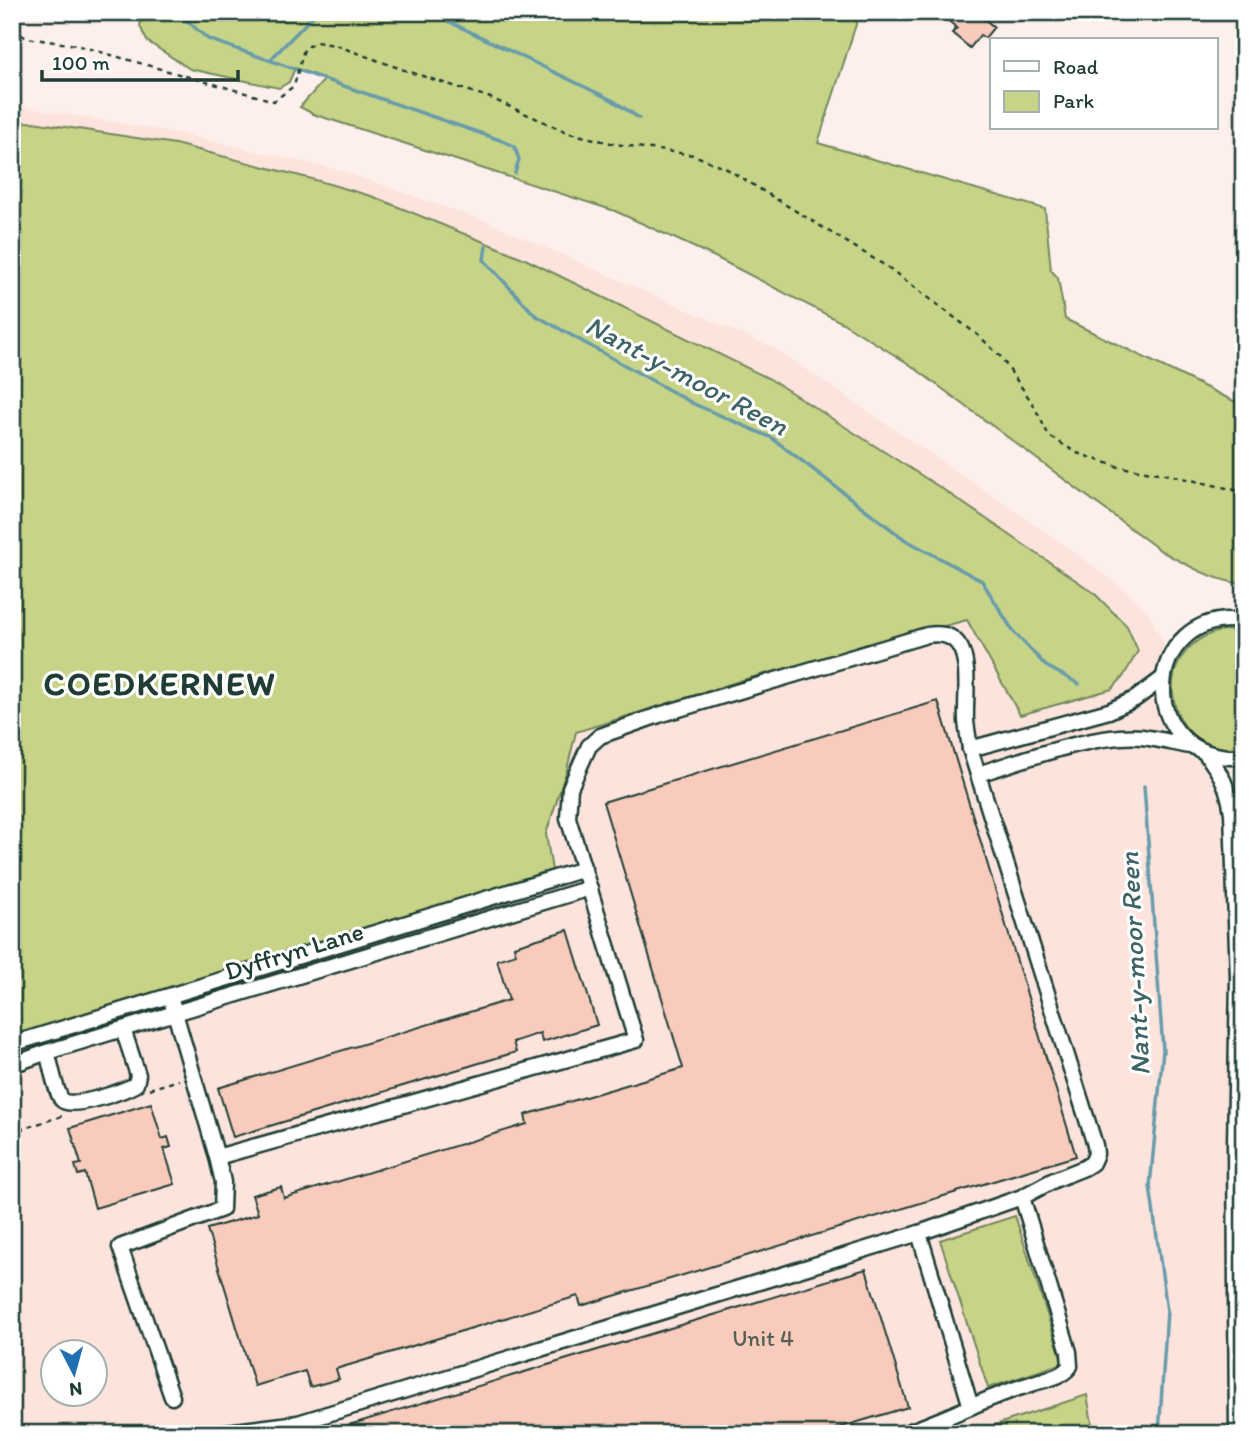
<svg xmlns="http://www.w3.org/2000/svg" width="1256" height="1446" font-family="Itim,sans-serif">
	<style>
		.built { fill: #fce4dd; fill-rule: evenodd }
		.green { fill: #c7d487; stroke: #73885e; stroke-width: 2 }
		.lines { fill: none; stroke-linecap: round; stroke-linejoin: round }
		.stream { stroke: #689bab; stroke-width: 3.5 }
		.building { fill: #f8cbbc; stroke: #1f3d34; stroke-width: 2 }
		.minor-casing { stroke: #1f3d34; stroke-width: 19 }
		.path { stroke: #1f3d34; stroke-width: 2.5; stroke-dasharray: 5 5; stroke-linecap: butt }
		.minor { stroke: #fff; stroke-width: 14 }
		.labels { text-anchor: middle; stroke-width: 6; stroke-linejoin: round; paint-order: stroke }
		.number-label { font-size: 23px; fill: #556056 }
		.street-label { font-size: 26px; fill: #1f3d34; stroke: #fff }
		.water-label { font-size: 28px; font-style: italic; fill: #3e6466; stroke: #fff }
		.district-label { font-size: 33px; font-weight: bold; letter-spacing: 2px; fill: #1f3d34; stroke: #fff }
	</style>
	<rect width="100%" height="100%" fill="#fdefeb"/>
	<filter id="ink" filterUnits="userSpaceOnUse"><feTurbulence type="fractalNoise" baseFrequency=".0143" numOctaves="2"/><feDisplacementMap in="SourceGraphic" scale="14" xChannelSelector="R" yChannelSelector="G"/><feConvolveMatrix kernelMatrix="1 2 1 2 8 2 1 2 1" color-interpolation-filters="sRGB"/></filter>
	<g filter="url(#ink)">
		<!-- built -->
		<path class="built" d="M12,105L178,133L342,171L488,222L776,349L1059,541L1124,589L1148,612L1170,656L1164,709L1206,754L1232,813L1237,1434H12ZM52,1352H94V1394H52Z"/>
		<!-- green -->
		<g class="green">
			<path d="M143,12H860L818,143L1045,209L1051,270L1058,278L1065,319L1244,406V584C1213,581 1188,565 1161,551L909,364L843,323L715,257L615,211L313,114L300,107L325,79L295,68L289,82L279,88L190,69L147,41L140,26Z"/>
			<path d="M33,122L175,144L312,179L374,197L523,258L770,379L941,488L1093,592L1127,626L1138,651L1123,677L1112,689L1020,715L967,620L746,679L576,732L567,769L546,834L552,870L12,1039V123Z"/>
			<path d="M1224,630L1244,631V747C1166,762 1142,647 1224,630Z"/>
			<path d="M1015,1216L1063,1363L988,1388L940,1240Z"/>
			<path d="M1087,1395L1094,1434H967Z"/>
		</g>
		<g class="lines">
			<!-- stream -->
			<g class="stream">
				<path d="M177,12L208,39L500,140L514,146L519,159L515,173"/>
				<path d="M429,12L612,100L639,118"/>
				<path d="M270,60L317,12"/>
				<path d="M486,246L484,260L535,315L694,404L772,438L904,539L982,581L1013,631L1046,666L1079,684"/>
				<path d="M1144,786L1163,1050L1150,1186L1167,1311L1159,1434"/>
			</g>
		</g>
		<!-- building -->
		<g class="building">
			<path d="M938,12H976L994,27L985,38L980,35L970,48L952,33L957,28Z"/>
			<path d="M938,701L1076,1156L581,1306L578,1296L336,1369L339,1379L310,1387L305,1371L255,1386L207,1229L258,1214L252,1195L281,1187L284,1198L527,1124L525,1115L683,1068L603,802Z"/>
			<path d="M568,930L597,1025L542,1042L540,1033L513,1042L516,1052L233,1137L218,1088L509,1000L497,960L516,954L514,946Z"/>
			<path d="M151,1103L162,1139L168,1137L171,1147L164,1149L175,1184L95,1208L85,1173L78,1175L75,1165L81,1164L70,1128Z"/>
			<path d="M866,1269L908,1407L818,1434H329V1431Z"/>
		</g>
		<g class="lines">
			<!-- minor casing -->
			<g class="minor-casing">
				<g id="minor">
					<path d="M1244,621C1141,607 1131,764 1244,757"/>
					<path d="M970,749L1109,711L1135,699L1162,679"/>
					<path d="M1206,754C1222,775 1228,786 1232,813L1238,977L1235,1146L1237,1434"/>
					<path d="M978,774C1023,760 1096,733 1142,737C1158,739 1174,743 1190,746"/>
					<path d="M170,996L217,1157L636,1040L568,818L570,788L589,746L600,736L659,715L927,635C939,633 951,634 958,644C971,660 965,701 966,721C967,731 969,740 970,749L1095,1145L1096,1154L1092,1163L1084,1168L1054,1180L1022,1197L919,1233L298,1423L210,1434"/>
					<path d="M12,1044L584,869"/>
					<path d="M47,1052C51,1064 55,1091 62,1100C70,1110 126,1091 136,1084L138,1075L123,1029"/>
					<path d="M12,1065L47,1052L175,1013L590,888"/>
					<path d="M919,1233L971,1407"/>
					<path d="M172,1397L120,1247L222,1209L223,1182L217,1157"/>
					<path d="M902,1434C946,1420 986,1397 1031,1384C1044,1379 1062,1378 1070,1366L1069,1352L1022,1197"/>
				</g>
			</g>
			<!-- path -->
			<g class="path">
				<path d="M12,30L27,38L76,45L274,101L294,86L304,49L316,42L335,45L407,71L488,97L569,133L615,144L694,155L727,169L889,268L979,336L1000,356L1033,404L1049,436L1077,453L1119,467L1165,474L1244,492"/>
				<path d="M149,1089L179,1080"/>
				<path d="M19,1130L62,1116"/>
			</g>
			<!-- minor -->
			<use href="#minor" class="minor"/>
		</g>
	</g>
	<g class="labels">
		<!-- number labels -->
		<g class="number-label">
			<text x="763" y="1346">Unit 4</text>
		</g>
		<!-- street labels -->
		<g class="street-label">
			<text transform="translate(294 951) rotate(-17)" y="9">Dyffryn Lane</text>
		</g>
		<!-- water labels -->
		<g class="water-label">
			<text transform="translate(687 375) rotate(28)" y="10">Nant-y-moor Reen</text>
			<text transform="translate(1134 964) rotate(-93)" y="10">Nant-y-moor Reen</text>
		</g>
		<!-- district labels -->
		<g class="district-label">
			<text x="160" y="695">COEDKERNEW</text>
		</g>
	</g>
	<!-- margin -->
	<rect width="1256" height="1446" fill="none" stroke="#fff" stroke-width="42"/>
	<rect x="21" y="21" width="1214" height="1404" fill="none" stroke="#1f3d34" stroke-width="2.5" filter="url(#ink)"/>
	<!-- legend -->
	<rect x="990" y="38" width="228" height="91" fill="#ffffff" stroke="#a5b1ae" stroke-width="2"/>
	<rect x="1004" y="61" width="35" height="10" fill="#ffffff" stroke="#a5b1ae" stroke-width="2"/>
	<text x="1053" y="74" font-size="21" fill="#1f3d34">Road</text>
	<rect x="1004" y="91" width="35" height="21" fill="#c7d487" stroke="#a5b1ae" stroke-width="2"/>
	<text x="1053" y="108" font-size="21" fill="#1f3d34">Park</text>
	<!-- north arrow -->
	<g transform="translate(74 1373) rotate(174)"><circle r="33" fill="#ffffff" stroke="#a5b1ae" stroke-width="2"/>
	<path d="M0-5L12 26L0 18L-12 26Z" fill="#1f6fb2"/>
	<text y="-10" font-size="19" font-weight="bold" text-anchor="middle" fill="#1f3d34">N</text>
	</g>
	<!-- scale -->
	<path d="M42 70v10h196v-10" fill="none" stroke="#1f3d34" stroke-width="3.5"/>
	<text x="52" y="70" font-size="21" fill="#1f3d34" stroke="#ffffff" stroke-width="5" paint-order="stroke">100 m</text>
</svg>
